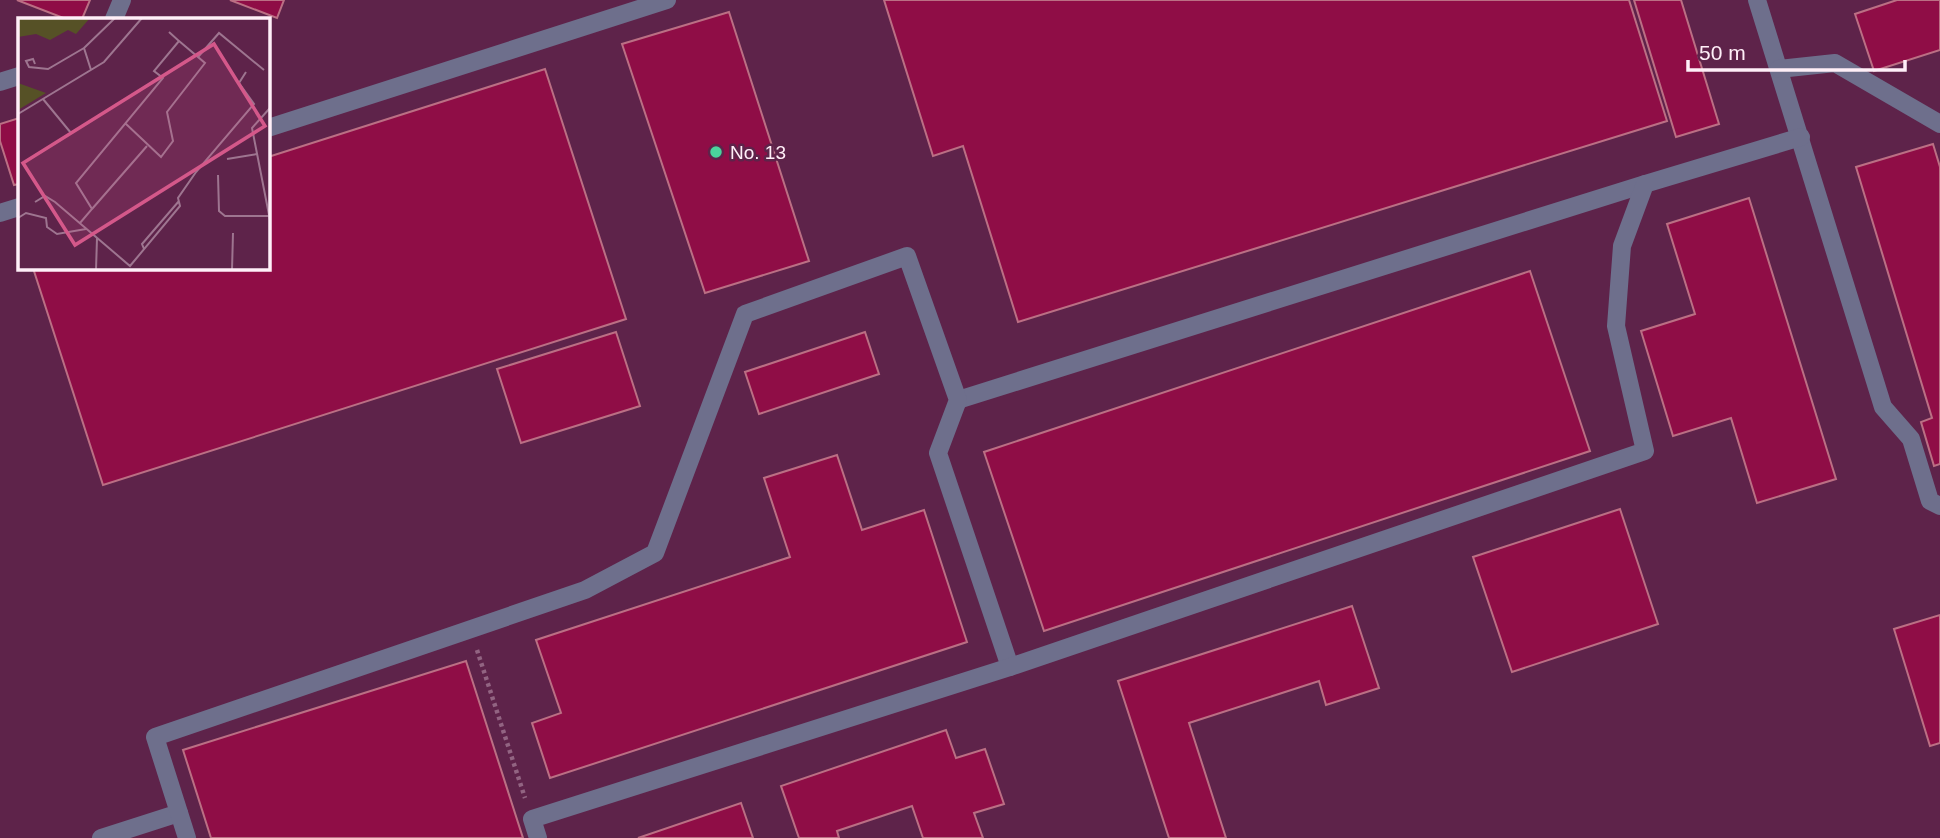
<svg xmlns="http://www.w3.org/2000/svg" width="1940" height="838" font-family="Helvetica,sans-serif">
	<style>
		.building { fill: #8f0d46; stroke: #bb6f84; stroke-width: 2 }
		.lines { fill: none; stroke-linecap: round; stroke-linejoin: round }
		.path { stroke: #926482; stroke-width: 4.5; stroke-dasharray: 3.5 3.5; stroke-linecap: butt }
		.minor { stroke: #6e6f8c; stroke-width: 18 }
		.poi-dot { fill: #4ad49c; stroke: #5e234a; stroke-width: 2.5 }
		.labels { text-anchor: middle; stroke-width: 5; stroke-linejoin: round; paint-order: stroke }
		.poi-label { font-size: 19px; fill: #ffeff8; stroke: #5e234a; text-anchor: start }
		.inset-road { fill: none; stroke: #9e7590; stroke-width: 2 }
		.view { fill: #d4588a; fill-opacity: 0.15; stroke: #d4588a; stroke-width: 3.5 }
		.inset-edge { fill: none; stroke: #ffeff8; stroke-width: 3.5 }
	</style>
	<rect width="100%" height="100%" fill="#5e234a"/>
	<!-- building -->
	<g class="building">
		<path d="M17,0H90L82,19H66Z"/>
		<path d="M230,0H284L277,18Z"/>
		<path d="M884,0H1629L1667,121L1018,322L963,146L933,156Z"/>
		<path d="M1634,0H1681L1719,124L1676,137Z"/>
		<path d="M1897,0H1940V50L1874,71L1855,14Z"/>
		<path d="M729,12L809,261L705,293L622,44Z"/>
		<path d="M545,69L626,319L103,485L33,268H268V157Z"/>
		<path d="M19,118V184L14,185L0,141V124Z"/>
		<path d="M1933,144L1940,167V464L1934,466L1921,422L1932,418L1856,167Z"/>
		<path d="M1749,198L1836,479L1757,503L1731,418L1673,436L1641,331L1695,314L1667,224Z"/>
		<path d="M1530,271L1590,451L1044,631L984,452Z"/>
		<path d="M616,332L640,406L521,443L497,369Z"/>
		<path d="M865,332L879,374L759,414L745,372Z"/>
		<path d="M837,455L862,530L924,510L967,642L550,778L532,723L561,713L536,640L790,557L764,478Z"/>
		<path d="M1620,509L1658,624L1512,672L1473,557Z"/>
		<path d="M1352,606L1379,688L1326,705L1319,681L1189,723L1226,838H1169L1118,681Z"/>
		<path d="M1940,615V743L1930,746L1894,629Z"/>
		<path d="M466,661L523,838H211L183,750Z"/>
		<path d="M946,730L956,758L985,749L1004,804L974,813L983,838H923L912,806L837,831L839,838H799L781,786Z"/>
		<path d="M741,803L753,838H638Z"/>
	</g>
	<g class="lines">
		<!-- path -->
		<path class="path" d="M477,650L525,798"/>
		<!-- minor -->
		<g class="minor">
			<path d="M1757,0L1883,407L1911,439L1930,501L1940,506"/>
			<path d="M114,19L122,0"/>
			<path d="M1779,69L1835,63L1940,124"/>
			<path d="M0,82L19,76"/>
			<path d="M268,128L667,0"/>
			<path d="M0,213L19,207"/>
			<path d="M958,400L1645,184"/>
			<path d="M101,838L179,813"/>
			<path d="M187,838L155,737L585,590L655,553L745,314L907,256L958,400L938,453L1010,667"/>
			<path d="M538,838L532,819L1010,667L1645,451L1616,326L1622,246L1645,184L1801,137"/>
		</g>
	</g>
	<!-- markers -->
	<circle class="poi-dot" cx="716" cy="152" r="7"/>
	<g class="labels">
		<!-- poi labels -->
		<g class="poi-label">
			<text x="730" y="159">No. 13</text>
		</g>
	</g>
	<!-- overview -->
	<g transform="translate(18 18)">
		<rect width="252" height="252" fill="#5e234a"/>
		<path d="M0,0H72L58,16L50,12L32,22L18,16L0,19ZM0,65L28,75L0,92Z" fill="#565126"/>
		<path class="inset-road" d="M180,39L201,15L246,52M17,46L15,41L8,43L11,49L30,51L66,30M73,52L66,30L97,0M25,81L53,115M252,90L234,110L252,202M0,96L86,44L124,0M107,105L143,139L155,123L149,94L187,45L161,23M209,141L239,136M200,157L201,193L207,198H251M17,184L27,178L37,184L112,248L162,188L160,180L178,154L236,86L221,65L228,54M74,191L129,128M0,200L8,195L28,200L29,209L39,216L68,211M62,205L74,191L58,165L145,60L136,53L161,23L151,14M126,231L124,226L161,183M78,252L79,220M214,252L215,215"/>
		<path class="view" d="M196,26L247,108L57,227L5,145Z"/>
		<rect width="252" height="252" class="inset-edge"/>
	</g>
	<!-- scale -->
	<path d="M1688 60v10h217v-10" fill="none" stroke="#ffeff8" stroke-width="3.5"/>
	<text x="1699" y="60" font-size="21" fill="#ffeff8" stroke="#5e234a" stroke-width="5" paint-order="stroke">50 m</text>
</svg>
